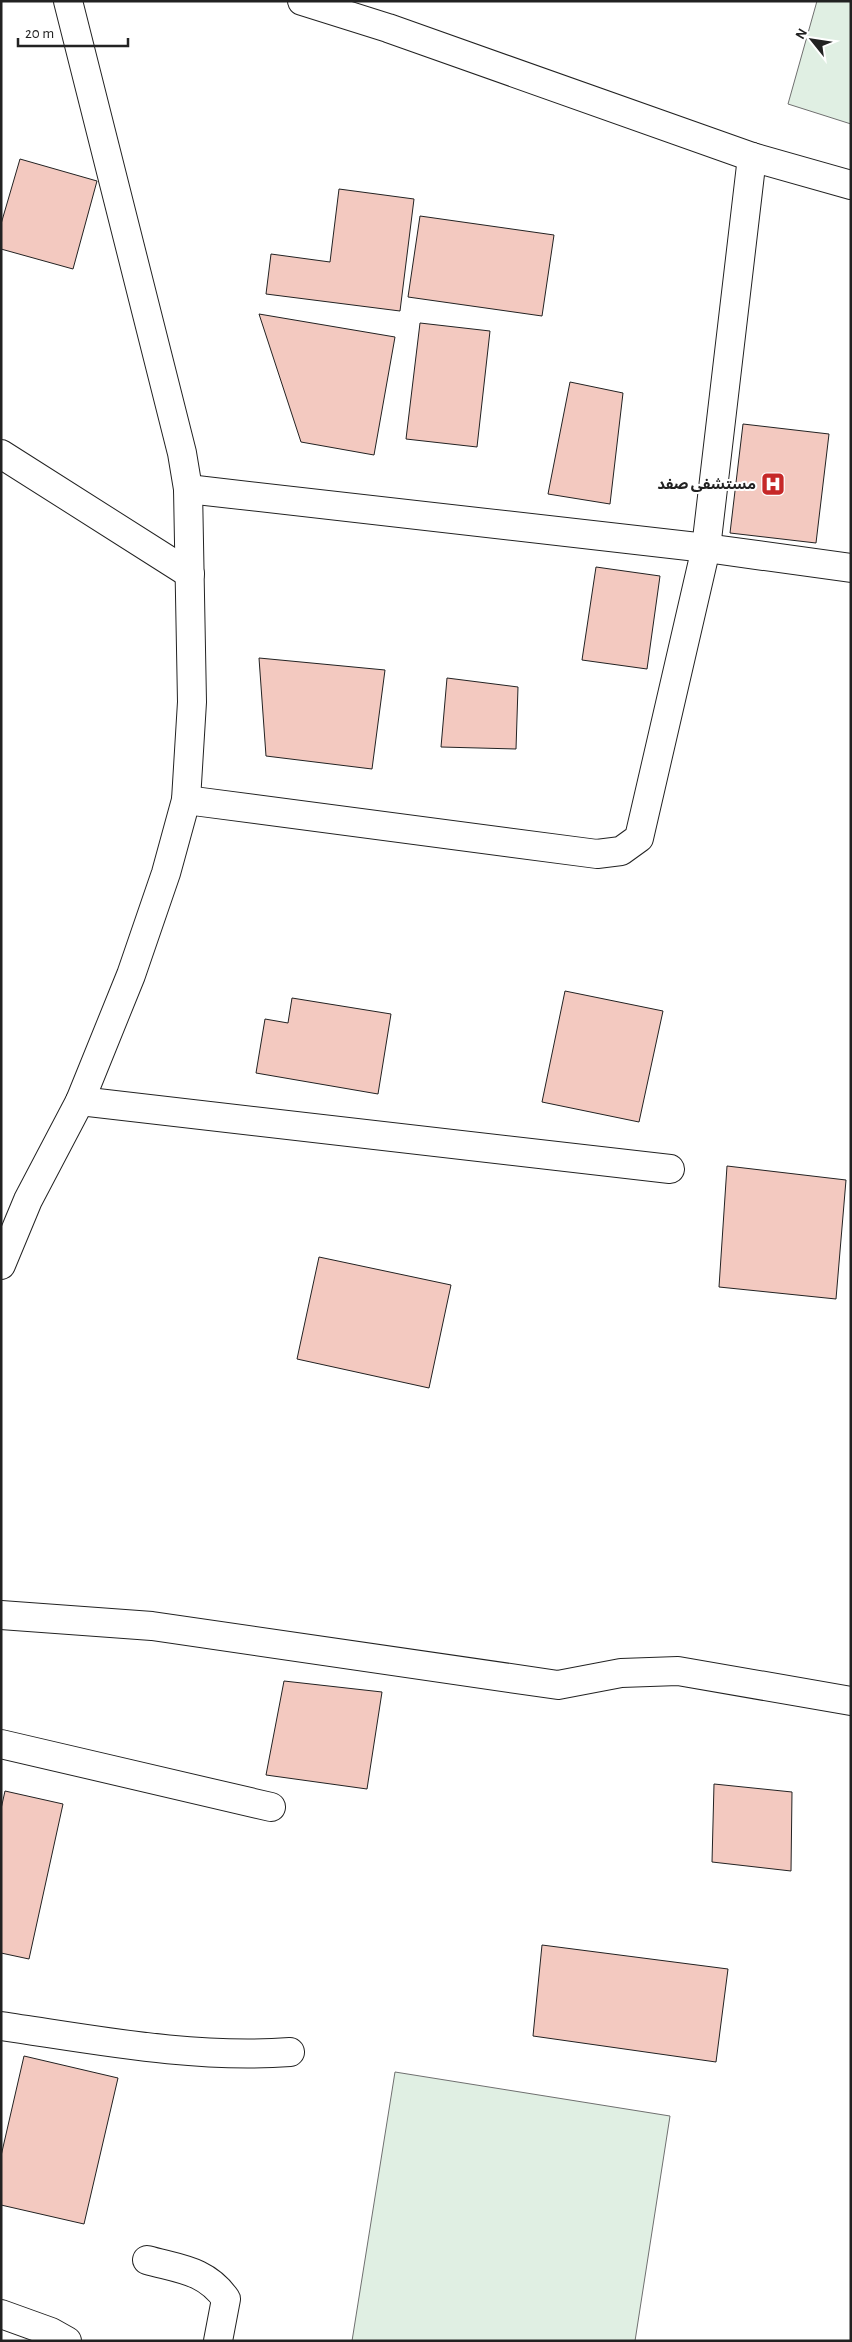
<svg xmlns="http://www.w3.org/2000/svg" width="852" height="2342" font-family="'Alegreya Sans','Noto Sans Arabic',sans-serif">
	<style>
		.green { fill: #e0efe3; stroke: #6f6f6f }
		.building { fill: #f3c9c0; stroke: #222 }
		.lines { fill: none; stroke-linecap: round; stroke-linejoin: round }
		.minor-casing { stroke: #222; stroke-width: 30 }
		.minor { stroke: #fff; stroke-width: 28 }
		.labels { text-anchor: middle; stroke-width: 4; stroke-linejoin: round; paint-order: stroke }
		.poi-label { font-size: 15px; font-weight: bold; fill: #222; stroke: #fff; text-anchor: end }
	</style>
	<rect width="100%" height="100%" fill="#fff"/>
	<!-- green -->
	<g class="green">
		<path d="M817,1H851V124L788,104Z"/>
		<path d="M395,2072L670,2116L635,2341H352Z"/>
	</g>
	<!-- building -->
	<g class="building">
		<path d="M20,159L97,181L73,269L1,249V224Z"/>
		<path d="M339,189L414,199L400,311L266,294L271,254L330,262Z"/>
		<path d="M420,216L554,235L542,316L408,297Z"/>
		<path d="M259,314L395,337L374,455L301,442Z"/>
		<path d="M420,323L490,331L477,447L406,439Z"/>
		<path d="M570,382L623,393L610,504L548,494Z"/>
		<path d="M743,424L829,434L816,543L730,533Z"/>
		<path d="M596,567L660,576L647,669L582,660Z"/>
		<path d="M259,658L385,670L372,769L266,756Z"/>
		<path d="M447,678L518,687L516,749L441,747Z"/>
		<path d="M565,991L663,1011L639,1122L542,1102Z"/>
		<path d="M292,998L391,1014L378,1094L256,1073L265,1019L288,1023Z"/>
		<path d="M727,1166L846,1180L836,1299L719,1287Z"/>
		<path d="M319,1257L451,1285L429,1388L297,1359Z"/>
		<path d="M284,1681L382,1692L367,1789L266,1775Z"/>
		<path d="M714,1784L792,1792L791,1871L712,1862Z"/>
		<path d="M5,1791L63,1804L29,1959L1,1953V1809Z"/>
		<path d="M542,1945L728,1969L716,2062L533,2036Z"/>
		<path d="M24,2056L118,2078L84,2224L1,2205V2156Z"/>
	</g>
	<g class="lines">
		<!-- minor casing -->
		<g class="minor-casing">
			<g id="minor">
				<path d="M302,1L388,28L752,157L851,185"/>
				<path d="M1,454L190,574"/>
				<path d="M188,489L706,548L851,568"/>
				<path d="M186,800L597,854L621,851L639,838L706,548L752,157"/>
				<path d="M80,1101L670,1169"/>
				<path d="M1,1265L28,1200L80,1101L131,975L166,873L186,800L192,702L188,489L182,453L68,1"/>
				<path d="M1,1615L152,1626L558,1685L621,1673L678,1671L851,1701"/>
				<path d="M1,1744L271,1807"/>
				<path d="M1,2026C97,2040 193,2059 290,2052"/>
				<path d="M147,2260C179,2269 206,2270 226,2299L218,2341"/>
				<path d="M1,2314L51,2332L67,2341"/>
			</g>
		</g>
		<!-- minor -->
		<use href="#minor" class="minor"/>
	</g>
	<!-- icons -->
	<defs>
		<g id="hospital-square" transform="scale(1.25)"><rect x="-9" y="-9" width="18" height="18" rx="4" fill="#c62828" stroke="#fff"/><path d="M-5-5h3v3.5h4V-5h3V5h-3V1.5h-4V5h-3Z" fill="#fff"/></g>
	</defs>
	<g fill-rule="evenodd">
		<use href="#hospital-square" x="773" y="484"/>
	</g>
	<g class="labels">
		<!-- poi labels -->
		<g class="poi-label">
			<text x="756" y="489">مستشفى صفد</text>
		</g>
	</g>
	<!-- border -->
	<rect width="852" height="2342" fill="none" stroke="#222222" stroke-width="5"/>
	<!-- north arrow -->
	<g transform="translate(812 40) rotate(300)" stroke="#ffffff" stroke-width="4" paint-order="stroke">
	<path d="M0-4L9 19L0 12L-9 19Z" fill="#222222"/>
	<text y="-8" font-size="14" font-weight="bold" text-anchor="middle" fill="#222222">N</text>
	</g>
	<!-- scale -->
	<path d="M18 38v8h110v-8" fill="none" stroke="#222222" stroke-width="2.5"/>
	<text x="25" y="38" font-size="15" fill="#222222" stroke="#ffffff" stroke-width="4" paint-order="stroke">20 m</text>
</svg>
